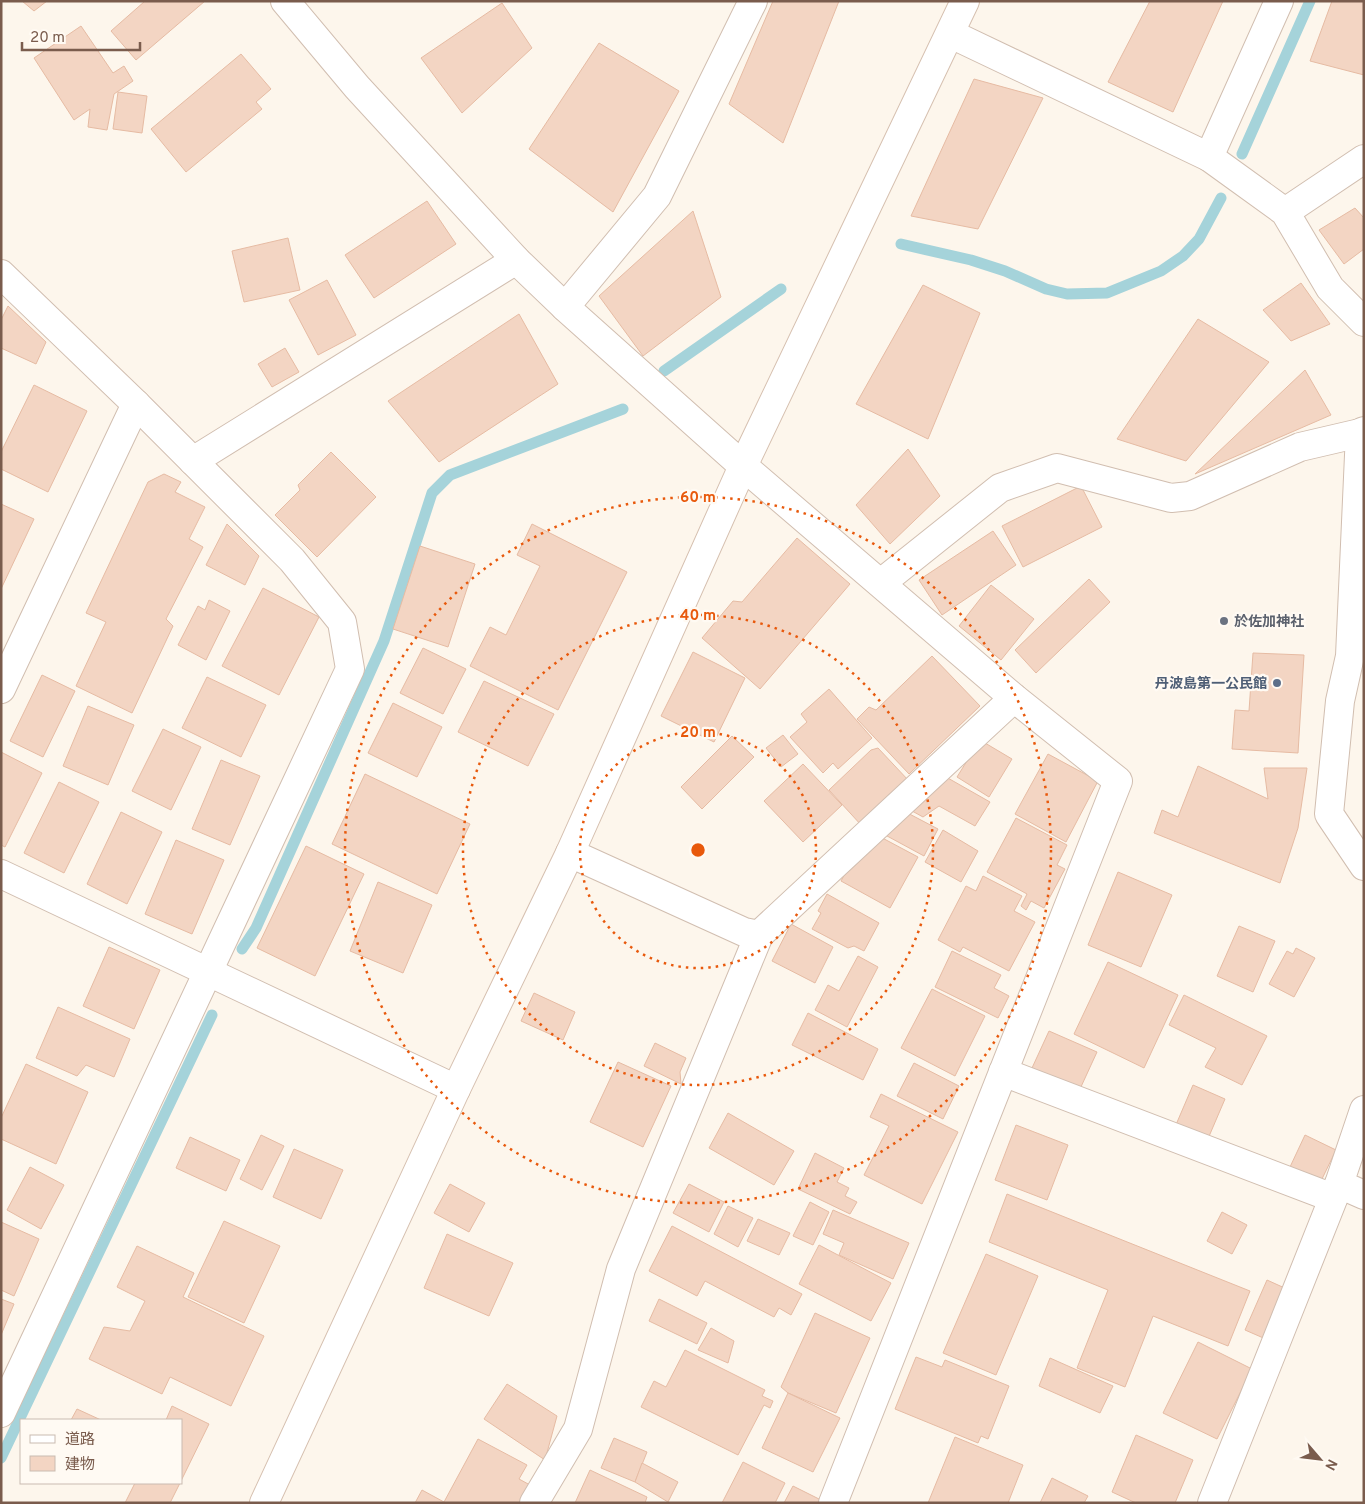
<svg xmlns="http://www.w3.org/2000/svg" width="1365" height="1504" font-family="Overpass,'Noto Sans JP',sans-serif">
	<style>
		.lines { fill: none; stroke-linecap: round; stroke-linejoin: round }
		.stream { stroke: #a5d3da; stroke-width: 11 }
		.building { fill: #f3d5c3; stroke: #e6bba3 }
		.street-casing { stroke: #d1beb0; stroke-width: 30 }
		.secondary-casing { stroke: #d6c0b0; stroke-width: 30 }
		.street { stroke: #fff; stroke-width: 28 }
		.secondary { stroke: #fff; stroke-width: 28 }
		.ring { fill: none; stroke: #e8590c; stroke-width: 2.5; stroke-dasharray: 2.5 5 }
		.worship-dot { fill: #6b7280; stroke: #fffaf3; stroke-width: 2 }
		.service-dot { fill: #5c6f8a; stroke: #fffaf3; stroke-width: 2 }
		.labels { text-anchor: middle; stroke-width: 4.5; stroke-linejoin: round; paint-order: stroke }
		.worship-label { font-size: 14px; font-weight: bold; fill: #5b616d; stroke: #fffaf3; text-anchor: start }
		.service-label { font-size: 14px; font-weight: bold; fill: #4e5e75; stroke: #fffaf3; text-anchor: end }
		.centre { fill: #e8590c; stroke: #fffaf3; stroke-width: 2.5 }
		.ring-label { font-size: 15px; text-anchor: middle; font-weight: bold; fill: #e8590c; stroke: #fffaf3; stroke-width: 4.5; stroke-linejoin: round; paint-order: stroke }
	</style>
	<rect width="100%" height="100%" fill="#fdf6ec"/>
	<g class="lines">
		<!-- stream -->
		<g class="stream">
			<path d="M1242,154L1310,1"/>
			<path d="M901,244L971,260L1005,271L1046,289L1067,294L1107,293L1161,271L1183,256L1199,239L1221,198"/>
			<path d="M664,371L781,289"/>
			<path d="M242,949L256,928L384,641L432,493L450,475L623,409"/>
			<path d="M1,1458L212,1015"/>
		</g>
	</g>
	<!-- building -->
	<g class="building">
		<path d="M22,1H47L34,11Z"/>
		<path d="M145,1H205L136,60L111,31Z"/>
		<path d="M773,1H839L783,143L729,104Z"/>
		<path d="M1150,1H1223L1173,112L1108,82Z"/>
		<path d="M1332,1H1364V75L1310,61Z"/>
		<path d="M502,3L532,48L462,113L421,58Z"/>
		<path d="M81,26L113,73L124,66L133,81L114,94L107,130L88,127L90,109L74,120L34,58Z"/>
		<path d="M599,43L679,91L613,212L529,149Z"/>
		<path d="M241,54L271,89L256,102L262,109L186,172L151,129Z"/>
		<path d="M974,79L1043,98L978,229L911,216Z"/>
		<path d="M118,92L147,96L142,133L113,129Z"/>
		<path d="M427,201L456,244L374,298L345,255Z"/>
		<path d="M1355,208L1364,218V249L1344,264L1319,230Z"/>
		<path d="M693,211L721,297L643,356L599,296Z"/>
		<path d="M288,238L300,290L244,302L232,251Z"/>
		<path d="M327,280L356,335L318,355L289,300Z"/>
		<path d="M1301,283L1330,324L1291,341L1263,310Z"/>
		<path d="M923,285L980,313L928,439L856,404Z"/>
		<path d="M8,306L46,342L36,364L1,348V320Z"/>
		<path d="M519,314L558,384L439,462L388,401Z"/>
		<path d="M1198,319L1269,362L1186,461L1117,439Z"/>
		<path d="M285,348L299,372L272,387L258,364Z"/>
		<path d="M1305,370L1331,415L1195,474Z"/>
		<path d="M34,385L87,411L48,492L1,469V452Z"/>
		<path d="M908,449L940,496L890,544L856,505Z"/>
		<path d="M331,452L376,497L317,557L275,515L300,490L298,485Z"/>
		<path d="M164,474L181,482L175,492L205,507L189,539L203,547L166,619L173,626L132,713L76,686L106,622L86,613L148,482Z"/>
		<path d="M1081,486L1102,527L1023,567L1002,526Z"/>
		<path d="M1,504L34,519L1,589Z"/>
		<path d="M227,524L259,556L245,585L206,565Z"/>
		<path d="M532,524L627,572L558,710L470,666L490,627L506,635L540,566L517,555Z"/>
		<path d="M993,531L1016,565L942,615L919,580Z"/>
		<path d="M797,538L850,584L760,689L702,638L733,601L742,602Z"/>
		<path d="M420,546L475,564L448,647L393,629Z"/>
		<path d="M1089,579L1110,602L1036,673L1015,650Z"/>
		<path d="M991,585L1034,619L1001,660L959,626Z"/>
		<path d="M263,588L319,617L279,695L222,666Z"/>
		<path d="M209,600L230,611L206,660L178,645L198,606L205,610Z"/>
		<path d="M423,648L466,669L443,714L400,693Z"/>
		<path d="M693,652L745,678L714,742L661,716Z"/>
		<path d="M1253,653L1304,655L1298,753L1232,749L1235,710L1249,711Z"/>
		<path d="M932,656L980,706L909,774L857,719L869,707L876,710Z"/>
		<path d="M42,675L75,691L43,757L10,741Z"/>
		<path d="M207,677L266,705L241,757L182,728Z"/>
		<path d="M484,681L554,714L528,766L458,732Z"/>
		<path d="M829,689L872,738L838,769L833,763L823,773L790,737L807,722L801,714Z"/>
		<path d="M393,703L442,727L417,777L368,753Z"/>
		<path d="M88,706L134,725L108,785L63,766Z"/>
		<path d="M163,729L201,747L171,810L132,791Z"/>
		<path d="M783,735L798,754L781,767L766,748Z"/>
		<path d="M732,736L754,757L702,809L681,787Z"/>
		<path d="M980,740L1012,759L989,797L957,777Z"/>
		<path d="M878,748L909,781L862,826L829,790L871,750Z"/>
		<path d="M1,752L42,773L5,847L1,845Z"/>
		<path d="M1048,754L1098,781L1066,842L1015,814Z"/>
		<path d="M221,760L260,776L230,845L192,829Z"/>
		<path d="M803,764L842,805L803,842L764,801Z"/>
		<path d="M1198,766L1268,799L1264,768H1307L1298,828L1280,883L1154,833L1162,810L1178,817Z"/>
		<path d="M939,773L990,802L975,826L939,806L923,817L903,806Z"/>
		<path d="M365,774L470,824L437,894L332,844Z"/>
		<path d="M59,782L99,802L64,873L24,853Z"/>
		<path d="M900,809L938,829L924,856L876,830Z"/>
		<path d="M121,812L162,832L127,904L87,884Z"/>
		<path d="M1016,818L1067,845L1057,865L1065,869L1044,908L1031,901L1026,910L1021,906L1027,894L987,872Z"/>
		<path d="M943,830L978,851L961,882L925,862Z"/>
		<path d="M873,833L918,857L890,908L841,881L862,843Z"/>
		<path d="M176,840L224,860L192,934L145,914Z"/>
		<path d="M306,846L364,874L315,976L257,948Z"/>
		<path d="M1118,872L1172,895L1141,967L1088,945Z"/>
		<path d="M983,876L1022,896L1014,911L1035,922L1009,971L963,947L960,952L938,940L966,886L976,891Z"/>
		<path d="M378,882L432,905L403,973L350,951Z"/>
		<path d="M827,894L879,923L864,951L854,946L848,948L812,929L821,913L818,911Z"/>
		<path d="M791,924L833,947L815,983L772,961Z"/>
		<path d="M1239,926L1275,941L1253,992L1217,976Z"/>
		<path d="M109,947L160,970L134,1029L83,1006Z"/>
		<path d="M1296,948L1315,958L1294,997L1269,984L1287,951L1293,954Z"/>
		<path d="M952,951L1001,975L994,988L1009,996L998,1018L935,987Z"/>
		<path d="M858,956L878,967L847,1027L815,1010L828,985L839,991Z"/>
		<path d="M1108,962L1178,995L1144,1068L1074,1034Z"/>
		<path d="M932,989L985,1016L955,1076L901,1048Z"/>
		<path d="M534,993L575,1012L563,1040L521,1021Z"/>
		<path d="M1184,995L1267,1036L1242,1085L1205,1067L1216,1048L1169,1025Z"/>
		<path d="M58,1007L130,1039L114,1077L86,1065L77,1076L36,1058Z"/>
		<path d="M808,1013L878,1049L863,1080L792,1045Z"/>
		<path d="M1049,1031L1097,1052L1080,1089L1032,1068Z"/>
		<path d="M655,1043L686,1058L680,1072L681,1084L644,1066Z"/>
		<path d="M618,1062L671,1086L643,1147L590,1122Z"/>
		<path d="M914,1063L959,1086L943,1119L897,1096Z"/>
		<path d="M26,1064L88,1092L56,1164L1,1139V1118Z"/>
		<path d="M1193,1085L1225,1099L1207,1141L1175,1127Z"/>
		<path d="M881,1094L958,1132L922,1204L864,1175L889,1126L870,1117Z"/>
		<path d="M728,1113L794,1151L774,1185L709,1148Z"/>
		<path d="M1016,1125L1068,1145L1047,1200L995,1180Z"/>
		<path d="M261,1135L284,1146L262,1190L240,1179Z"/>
		<path d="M1305,1135L1336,1150L1321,1181L1290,1167Z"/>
		<path d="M190,1137L240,1160L226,1191L176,1168Z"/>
		<path d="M294,1149L343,1170L321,1219L273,1197Z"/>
		<path d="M815,1153L844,1168L837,1182L849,1188L845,1196L857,1202L850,1214L798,1189Z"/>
		<path d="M30,1167L64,1185L41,1229L7,1210Z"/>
		<path d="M450,1184L485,1203L469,1232L434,1213Z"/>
		<path d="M689,1184L724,1202L709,1232L673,1213Z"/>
		<path d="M1007,1194L1250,1291L1228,1346L1153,1316L1125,1387L1077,1368L1108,1290L989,1242Z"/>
		<path d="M810,1202L829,1212L813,1245L793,1236Z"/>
		<path d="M728,1206L753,1218L738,1247L714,1234Z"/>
		<path d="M833,1210L909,1243L893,1279L839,1255L844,1243L823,1234Z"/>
		<path d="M1222,1212L1247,1225L1232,1254L1207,1241Z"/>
		<path d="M758,1219L790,1233L779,1255L747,1241Z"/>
		<path d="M224,1221L280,1246L244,1323L188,1297Z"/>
		<path d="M1,1222L39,1239L14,1296L1,1290Z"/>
		<path d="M672,1226L802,1294L791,1315L779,1308L774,1317L705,1281L697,1296L649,1271Z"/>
		<path d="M447,1234L513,1263L489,1316L424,1288Z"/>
		<path d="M819,1245L891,1283L871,1321L799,1284Z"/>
		<path d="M137,1246L194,1273L183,1297L264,1336L231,1406L170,1377L162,1394L89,1359L104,1327L130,1331L145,1301L117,1287Z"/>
		<path d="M986,1254L1038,1276L996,1375L943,1353Z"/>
		<path d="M1267,1280L1289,1290L1268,1340L1245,1330Z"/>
		<path d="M1,1299L14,1304L1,1335Z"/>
		<path d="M659,1299L707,1323L697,1344L649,1321Z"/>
		<path d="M815,1313L870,1338L836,1413L788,1393L781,1387Z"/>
		<path d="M711,1328L734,1341L728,1363L698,1350Z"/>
		<path d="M1198,1342L1252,1369L1217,1439L1163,1413Z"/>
		<path d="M685,1350L765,1390L762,1396L773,1401L770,1408L764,1405L738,1455L641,1407L654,1381L666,1387Z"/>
		<path d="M916,1357L942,1367L945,1360L1009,1386L988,1439L981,1436L978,1443L895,1409Z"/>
		<path d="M1050,1358L1113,1386L1100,1413L1039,1386Z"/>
		<path d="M507,1384L557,1416L545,1460L484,1419Z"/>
		<path d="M788,1393L840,1418L813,1472L762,1448Z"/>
		<path d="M172,1406L209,1424L181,1481V1420H166Z"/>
		<path d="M77,1409L101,1420H71Z"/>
		<path d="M1136,1435L1193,1460L1175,1503H1136L1112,1492Z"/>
		<path d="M955,1437L1023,1465L1008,1503H928Z"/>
		<path d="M614,1438L647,1452L635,1482L601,1468Z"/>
		<path d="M478,1439L527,1465L519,1479L530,1485L521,1503H415L422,1490L444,1502Z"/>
		<path d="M743,1462L785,1483L775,1503H722Z"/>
		<path d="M642,1463L678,1482L668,1502L635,1482Z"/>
		<path d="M590,1470L647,1497L645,1503H575Z"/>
		<path d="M1052,1478L1088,1496L1084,1503H1040Z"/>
		<path d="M135,1483H180L170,1503H125Z"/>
		<path d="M793,1486L821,1500L820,1503H784Z"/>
	</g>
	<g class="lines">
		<!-- street casing -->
		<g class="street-casing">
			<g id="street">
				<path d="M285,1L357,87L516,260L565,307L743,466L1014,698L1118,781L833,1503"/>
				<path d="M951,34L1209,157L1279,1"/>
				<path d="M1209,157L1285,212L1330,288L1364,322"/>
				<path d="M1285,212L1364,159"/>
				<path d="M1,274L136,404L292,560L342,622L350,669L1,1413"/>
				<path d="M565,307L657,196L753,1"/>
				<path d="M1364,431L1360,433L1350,656L1340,701L1329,814L1364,866"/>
				<path d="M193,461L516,260"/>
				<path d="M881,583L1000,488L1057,468L1171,498L1190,496L1300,447L1360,433"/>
				<path d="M1,689L136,404"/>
				<path d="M570,853L744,932L759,935"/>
				<path d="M1,874L456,1089"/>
				<path d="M1003,1072L1333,1198"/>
				<path d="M1364,1110L1339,1184L1364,1195"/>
				<path d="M534,1503L578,1429L621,1269L759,935L1014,698"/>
				<path d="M1212,1503L1339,1184"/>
			</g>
		</g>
		<!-- secondary casing -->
		<g class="secondary-casing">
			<path id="secondary" d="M264,1503L456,1089L570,853L743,466L965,1"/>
		</g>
		<!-- street -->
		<use href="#street" class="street"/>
		<!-- secondary -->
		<use href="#secondary" class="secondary"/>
	</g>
	<!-- distance rings -->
	<g class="ring">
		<circle cx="698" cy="850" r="118"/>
		<circle cx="698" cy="850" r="235"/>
		<circle cx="698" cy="850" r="353"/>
	</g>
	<!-- markers -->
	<circle class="worship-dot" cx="1224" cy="621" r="5"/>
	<circle class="service-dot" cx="1277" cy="683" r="5"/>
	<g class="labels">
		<!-- worship labels -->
		<g class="worship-label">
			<text x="1234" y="626">於佐加神社</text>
		</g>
		<!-- service labels -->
		<g class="service-label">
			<text x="1267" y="688">丹波島第一公民館</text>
		</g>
	</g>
	<circle cx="698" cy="850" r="8" class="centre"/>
	<g class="ring-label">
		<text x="698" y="502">60 m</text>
		<text x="698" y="620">40 m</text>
		<text x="698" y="737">20 m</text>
	</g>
	<!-- border -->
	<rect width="1365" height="1504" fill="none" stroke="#7a5c4d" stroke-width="5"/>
	<!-- legend -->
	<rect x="20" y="1419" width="162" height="65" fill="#fffaf3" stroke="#cabbb1"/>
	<rect x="30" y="1435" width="25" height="8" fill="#ffffff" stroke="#cabbb1"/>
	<text x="65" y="1444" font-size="15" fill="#7a5c4d">道路</text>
	<rect x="30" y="1456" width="25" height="15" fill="#f3d5c3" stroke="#cabbb1"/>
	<text x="65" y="1469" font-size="15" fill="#7a5c4d">建物</text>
	<!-- north arrow -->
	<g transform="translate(1320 1459) rotate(118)" stroke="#fffaf3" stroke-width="4" paint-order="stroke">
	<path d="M0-4L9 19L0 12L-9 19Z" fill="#7a5c4d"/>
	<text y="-8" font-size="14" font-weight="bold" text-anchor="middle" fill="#7a5c4d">N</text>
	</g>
	<!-- scale -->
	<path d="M22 42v8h118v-8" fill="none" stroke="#7a5c4d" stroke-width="2.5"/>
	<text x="30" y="42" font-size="15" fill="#7a5c4d" stroke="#fffaf3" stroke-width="4" paint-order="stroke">20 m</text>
</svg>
